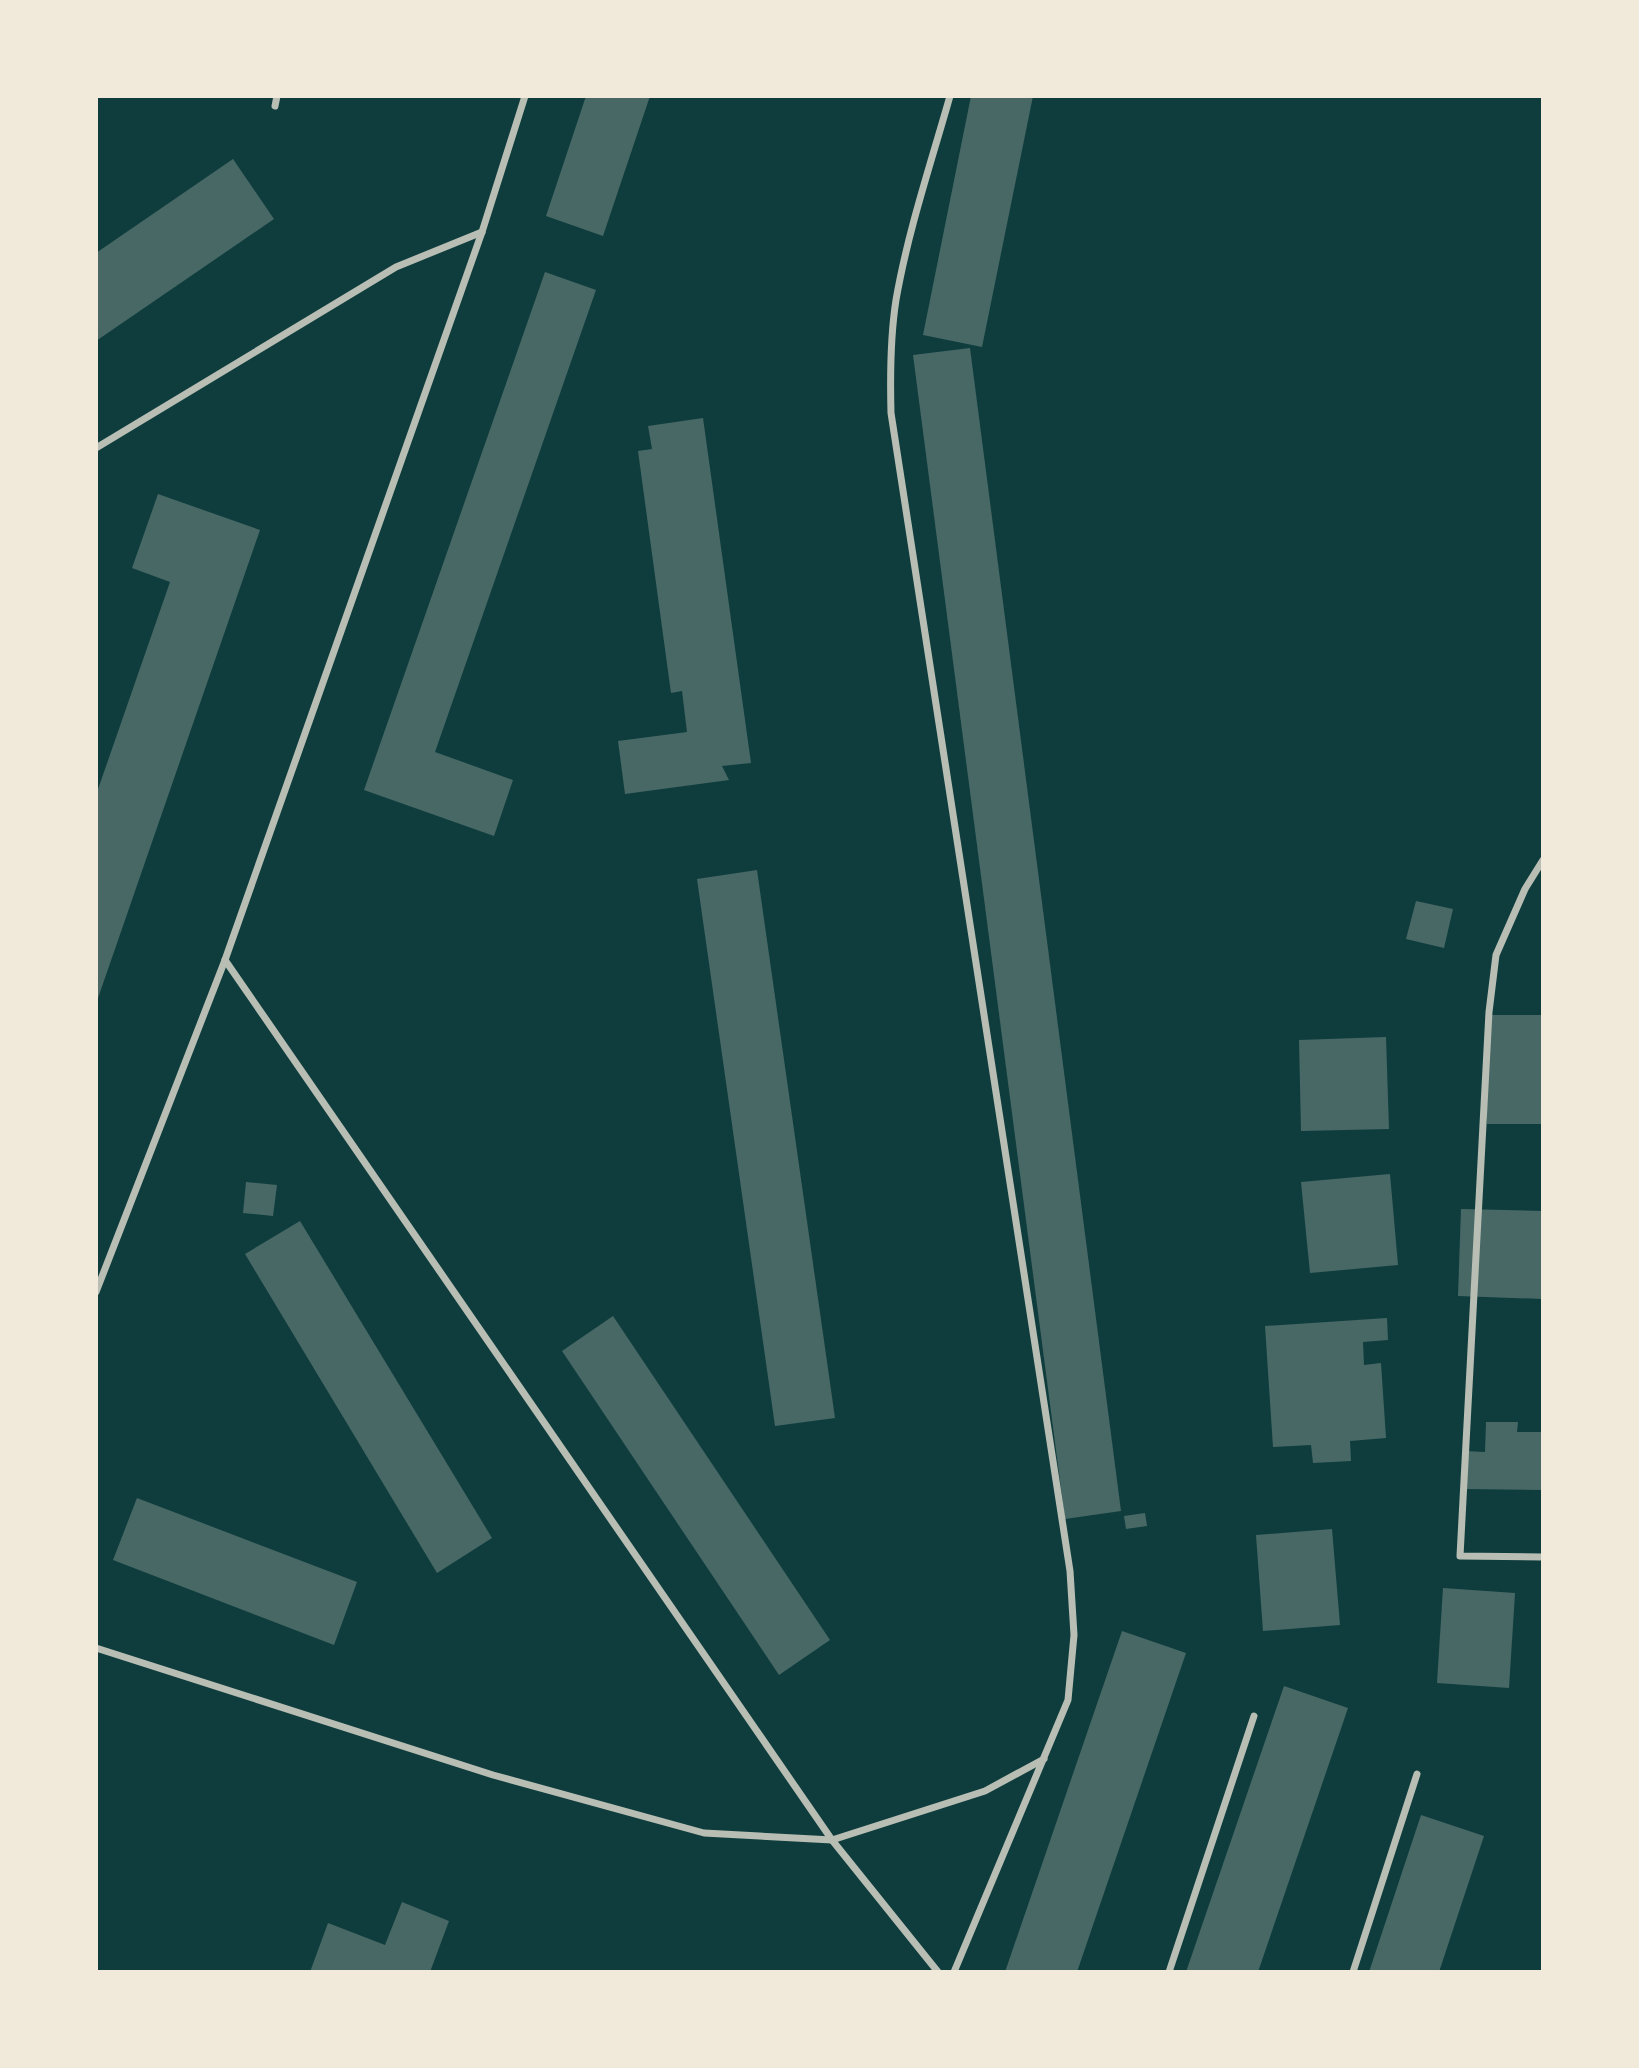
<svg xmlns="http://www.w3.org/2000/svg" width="1639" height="2068" font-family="'Source Serif 4',serif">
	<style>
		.building { fill: #486865 }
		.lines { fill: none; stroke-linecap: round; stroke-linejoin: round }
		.minor { stroke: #b8beb3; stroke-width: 7 }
	</style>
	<rect width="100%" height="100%" fill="#0f3d3e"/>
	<!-- building -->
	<g class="building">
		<path d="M586,96H650L603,236L546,216Z"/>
		<path d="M971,96H1033L982,347L923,335Z"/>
		<path d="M233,159L274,219L96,341V253Z"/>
		<path d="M545,272L596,290L435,752L513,780L494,836L364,790Z"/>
		<path d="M970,348L1121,1511L1065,1519L913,355Z"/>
		<path d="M703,418L751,763L722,766L729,780L625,794L618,741L687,732L682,691L671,693L638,451L652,449L648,426Z"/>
		<path d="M158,494L260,530L97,1001L96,795L170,582L132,568Z"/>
		<path d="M757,870L835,1418L775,1426L697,879Z"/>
		<path d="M1416,901L1453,909L1444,948L1406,939Z"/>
		<path d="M1486,1015H1543V1124H1487Z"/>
		<path d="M1386,1037L1389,1129L1301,1131L1299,1040Z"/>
		<path d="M1390,1174L1398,1265L1310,1273L1301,1182Z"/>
		<path d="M246,1182L277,1185L273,1216L243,1213Z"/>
		<path d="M1461,1209L1543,1211V1299L1458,1296Z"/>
		<path d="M300,1221L492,1538L437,1573L245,1254Z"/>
		<path d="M613,1316L830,1640L779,1675L562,1351Z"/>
		<path d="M1387,1318L1388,1340L1363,1342L1364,1365L1381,1363L1386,1438L1350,1441L1351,1461L1313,1463L1311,1445L1273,1447L1265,1326Z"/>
		<path d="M1486,1422H1518L1517,1432H1543V1490L1463,1489L1464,1451L1485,1452Z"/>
		<path d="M137,1498L357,1582L334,1645L113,1560Z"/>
		<path d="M1145,1513L1147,1526L1126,1529L1124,1516Z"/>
		<path d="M1332,1529L1340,1625L1263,1631L1256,1535Z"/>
		<path d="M1443,1588L1515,1593L1509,1688L1437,1683Z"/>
		<path d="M1122,1631L1186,1653L1077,1972H1005Z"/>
		<path d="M1284,1686L1348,1708L1258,1972H1186Z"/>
		<path d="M1421,1815L1484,1836L1439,1972H1369Z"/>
		<path d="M402,1902L449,1921L430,1972H310L328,1923L385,1945Z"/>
	</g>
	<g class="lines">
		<!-- minor -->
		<g class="minor">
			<path d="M950,96C931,163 908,231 896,300C890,338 890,375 891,413L1070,1571L1074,1635L1068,1700L954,1972"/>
			<path d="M275,106L277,96"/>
			<path d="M96,448L396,267L482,232"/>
			<path d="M1543,860L1525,889L1496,955L1489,1012L1460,1556L1543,1557"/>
			<path d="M225,960L832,1840L938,1972"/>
			<path d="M96,1292L225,960L482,232L525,96"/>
			<path d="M96,1648L493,1775L704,1833L832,1840L985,1791L1044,1759"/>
			<path d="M1169,1972L1254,1716"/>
			<path d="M1353,1972L1417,1774"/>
		</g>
	</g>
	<!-- border -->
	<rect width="1639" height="2068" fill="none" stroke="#f1e9da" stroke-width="196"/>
</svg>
